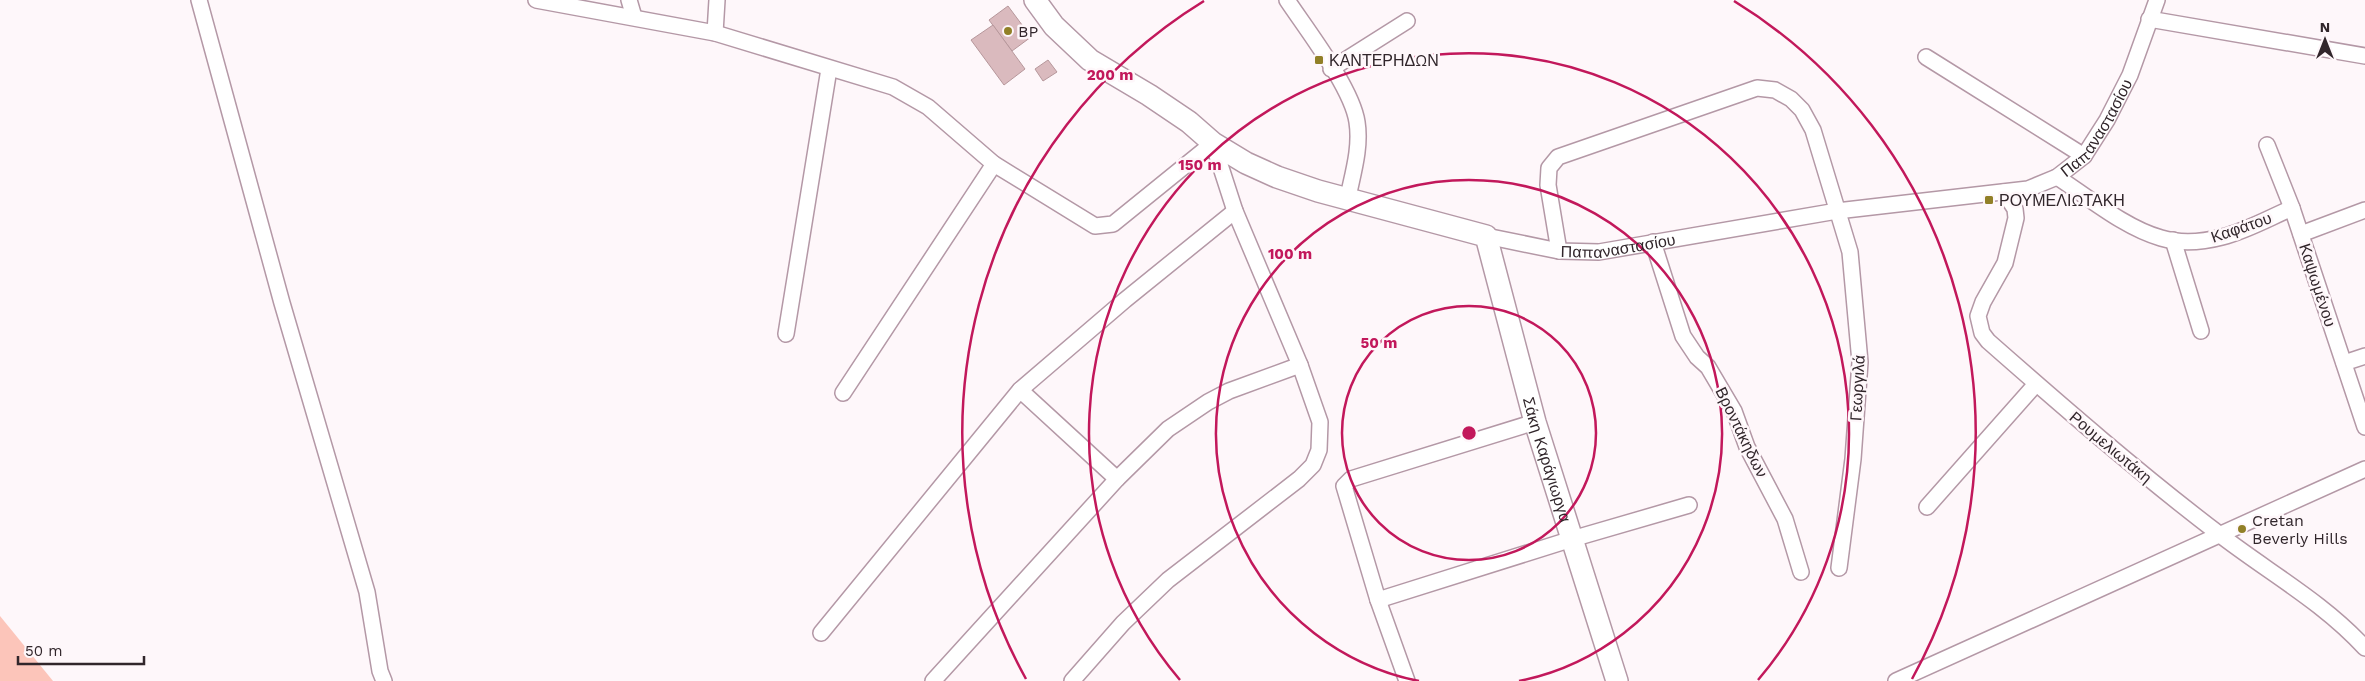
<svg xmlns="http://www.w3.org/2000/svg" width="2365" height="681" font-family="'Work Sans',sans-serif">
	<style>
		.green { fill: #fcc5ba }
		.building { fill: #dababe; stroke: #b6979b }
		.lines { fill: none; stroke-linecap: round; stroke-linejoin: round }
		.street-casing { stroke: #b498a6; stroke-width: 18 }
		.secondary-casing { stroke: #b498a6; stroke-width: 24 }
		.street { stroke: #fff; stroke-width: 15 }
		.secondary { stroke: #fff; stroke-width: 21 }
		.ring { fill: none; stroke: #c2185b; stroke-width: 2.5 }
		.poi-dot { fill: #918027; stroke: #fef7fa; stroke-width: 2 }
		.labels { text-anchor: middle; stroke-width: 5; stroke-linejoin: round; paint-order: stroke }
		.poi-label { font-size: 16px; fill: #31262b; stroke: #fef7fa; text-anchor: start }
		.street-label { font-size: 16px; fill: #31262b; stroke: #fef7fa }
		.centre { fill: #c2185b; stroke: #fef7fa; stroke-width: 2.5 }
		.ring-label { font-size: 15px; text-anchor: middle; font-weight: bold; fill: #c2185b; stroke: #fef7fa; stroke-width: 5; stroke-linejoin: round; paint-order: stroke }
	</style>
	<rect width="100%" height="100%" fill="#fef7fa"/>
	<!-- green -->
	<path class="green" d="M0,616L53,681H0Z"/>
	<!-- building -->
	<g class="building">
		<path d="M1008,6L1031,37L1012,51L989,20Z"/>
		<path d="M993,25L1025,69L1004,85L971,40Z"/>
		<path d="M1048,60L1057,72L1043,81L1035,69Z"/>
	</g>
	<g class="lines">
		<!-- street casing -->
		<g class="street-casing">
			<g id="street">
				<path d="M199,0L282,303L367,592L380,671L384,681"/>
				<path d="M536,0L715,33L893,87L928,107L994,164L1095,226L1113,224L1213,143L1235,211L1300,365L1320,422L1319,450L1313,465L1299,479L1168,580L1123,623L1072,681"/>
				<path d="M629,0L634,17"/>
				<path d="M1287,0C1307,30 1352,88 1357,122C1361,147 1353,173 1348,197"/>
				<path d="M2149,19L2365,56"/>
				<path d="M715,33L717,0"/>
				<path d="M1926,57L2084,156"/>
				<path d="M1331,69L1407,21"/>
				<path d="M2267,145L2292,208L2365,427"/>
				<path d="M2057,177C2088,197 2125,228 2161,238C2181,244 2203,242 2222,237C2246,231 2269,218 2292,208"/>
				<path d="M2004,192L2015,209L2016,218L2005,263L1983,302L1978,316L1982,333L1988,341C2063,407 2139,473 2219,534C2268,572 2323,602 2365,648"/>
				<path d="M2301,234L2365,210"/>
				<path id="s1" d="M1486,236L1559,251L1599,252L1837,211L2028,189L2057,177L2084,156L2107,120L2130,75L2157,0"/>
				<path d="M2173,240L2201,331"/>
				<path d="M1653,242L1683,336L1697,357L1708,367L1734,411L1747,447L1785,519L1801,572"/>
				<path d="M1559,251L1548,185L1549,168L1558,157L1757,88L1775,90L1791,99L1802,110L1813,130L1850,252L1860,362L1853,459L1839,568"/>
				<path d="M786,334L829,69"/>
				<path d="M2344,363L2365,356"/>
				<path d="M1020,390L1117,479"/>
				<path d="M843,393L994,164"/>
				<path d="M1927,507L2036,384"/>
				<path d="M1378,600L1572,539L1689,505"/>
				<path d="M821,633L1020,390L1125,300L1235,211"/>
				<path d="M933,681L1117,479L1168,429L1208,402L1229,391L1300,365"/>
				<path d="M1407,681L1378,600L1344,486L1351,479L1535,422"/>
				<path d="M1896,681L2365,469"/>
			</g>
		</g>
		<!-- secondary casing -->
		<g class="secondary-casing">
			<g id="secondary">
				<path id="s2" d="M1035,0L1054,26L1090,60L1149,95L1189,122L1213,143L1246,163L1277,177L1318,191L1486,236L1535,422L1617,681"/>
			</g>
		</g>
		<!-- street -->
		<use href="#street" class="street"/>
		<!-- secondary -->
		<use href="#secondary" class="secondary"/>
	</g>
	<!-- distance rings -->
	<g class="ring">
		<circle cx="1469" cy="433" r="127"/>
		<path d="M1419 681A253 253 0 1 1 1519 681"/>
		<path d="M1180 680A380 380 0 1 1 1758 680"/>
		<path d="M1026 679A507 507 0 0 1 1204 1M1734 1A507 507 0 0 1 1912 679"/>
	</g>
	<!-- markers -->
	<g class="poi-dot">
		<circle cx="1008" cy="31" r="5"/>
		<rect x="1314" y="55" width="10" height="10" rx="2.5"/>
		<rect x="1984" y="195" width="10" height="10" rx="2.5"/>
		<circle cx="2242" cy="529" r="5"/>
	</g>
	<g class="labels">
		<!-- poi labels -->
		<g class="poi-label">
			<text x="1018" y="37">BP</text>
			<text x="1329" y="66">ΚΑΝΤΕΡΗΔΩΝ</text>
			<text x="1999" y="206">ΡΟΥΜΕΛΙΩΤΑΚΗ</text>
			<text x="2252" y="526">Cretan<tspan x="2252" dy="18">Beverly Hills</tspan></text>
		</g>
		<!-- street labels -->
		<g class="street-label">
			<text dy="6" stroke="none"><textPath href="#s1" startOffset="644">Παπαναστασίου</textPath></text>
			<text transform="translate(2241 227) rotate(-19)" y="6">Καφάτου</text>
			<text dy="6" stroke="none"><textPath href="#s1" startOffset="134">Παπαναστασίου</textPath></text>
			<text transform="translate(2318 285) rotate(72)" y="6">Καψωμένου</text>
			<text transform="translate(1857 388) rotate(-87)" y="6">Γεωργιλά</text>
			<text transform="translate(1742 432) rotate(64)" y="6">Βροντάκηδων</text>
			<text transform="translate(2111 447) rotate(40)" y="6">Ρουμελιωτάκη</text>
			<text dy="6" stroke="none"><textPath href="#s2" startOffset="752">Σάκη Καράγιωργα</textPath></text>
		</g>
	</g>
	<circle cx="1469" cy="433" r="8" class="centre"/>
	<g class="ring-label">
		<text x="1110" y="80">200 m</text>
		<text x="1200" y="170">150 m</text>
		<text x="1290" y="259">100 m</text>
		<text x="1379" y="348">50 m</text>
	</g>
	<!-- north arrow -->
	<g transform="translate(2325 40)" stroke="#fef7fa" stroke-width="4" paint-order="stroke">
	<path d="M0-4L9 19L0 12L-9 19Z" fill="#31262b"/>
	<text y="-8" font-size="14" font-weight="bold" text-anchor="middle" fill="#31262b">N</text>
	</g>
	<!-- scale -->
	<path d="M18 656v8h126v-8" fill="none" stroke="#31262b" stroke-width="2.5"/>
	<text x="25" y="656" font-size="15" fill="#31262b" stroke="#fef7fa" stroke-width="4" paint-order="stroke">50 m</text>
</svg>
